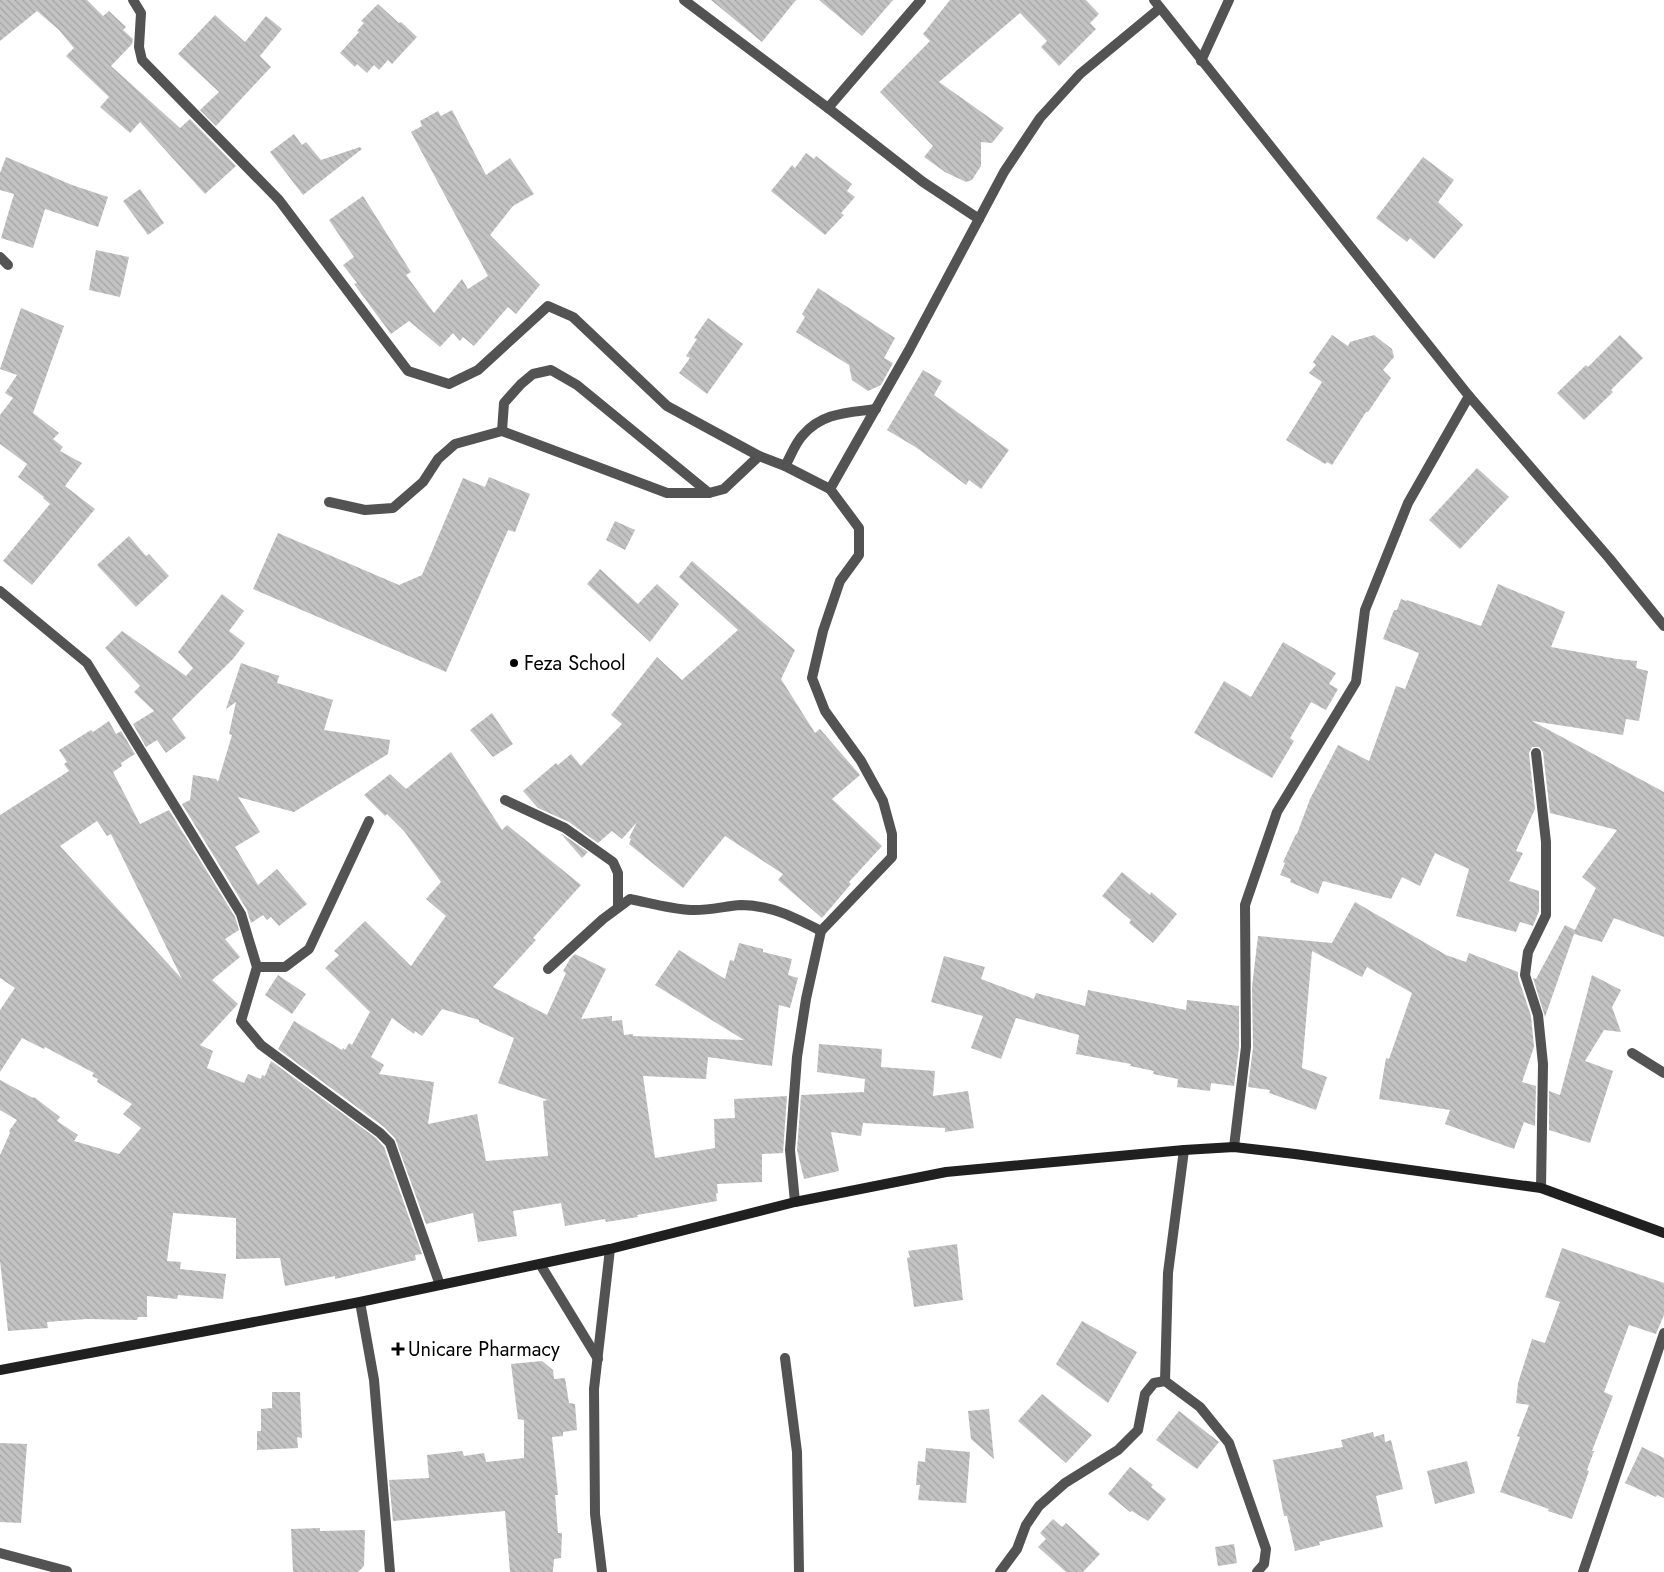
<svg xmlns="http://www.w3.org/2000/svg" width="1664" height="1572" font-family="Jost,sans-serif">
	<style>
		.building { fill: url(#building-back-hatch); fill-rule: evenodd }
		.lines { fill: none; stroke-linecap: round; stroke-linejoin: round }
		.service { stroke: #535353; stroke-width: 10 }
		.minor { stroke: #535353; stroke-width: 10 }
		.secondary { stroke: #202020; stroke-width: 10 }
		.poi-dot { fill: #000; stroke: #fff; stroke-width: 2 }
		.labels { text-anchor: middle; stroke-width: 4; stroke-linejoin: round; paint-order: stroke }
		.poi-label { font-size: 20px; fill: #000; stroke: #fff; text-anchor: start }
	</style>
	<defs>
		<pattern id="building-back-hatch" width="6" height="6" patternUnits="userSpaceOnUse" patternTransform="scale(1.25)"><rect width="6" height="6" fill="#c3c3c3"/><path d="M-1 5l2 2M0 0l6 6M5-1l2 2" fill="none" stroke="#a6a6a6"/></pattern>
	</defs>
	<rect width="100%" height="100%" fill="#fff"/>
	<!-- building -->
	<g class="building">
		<path d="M0,0H87L103,16L109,11L126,27L123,30L133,39L132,44L111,66L180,128L190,119L236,166L205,194L140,122L130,133L100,107L109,97L66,56L74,48L59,30L37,11L0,41Z"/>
		<path d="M711,0H796L762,42Z"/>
		<path d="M819,0H893L862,36Z"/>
		<path d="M950,0H1086L1099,14L1090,23L1096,29L1059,66L1041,47L1047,41L1020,13L939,82L1004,128L992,143L981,142V166L972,180L966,182L945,172L924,157L933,146L880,92L930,41L923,34Z"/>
		<path d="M378,4L399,23L401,22L417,37L392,64L388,60L379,70L374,65L367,73L357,64L355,67L340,53L359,32L357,31L364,23L361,21Z"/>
		<path d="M215,15L245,42L266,16L282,29L260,56L271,67L216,126L200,110L219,92L178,54Z"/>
		<path d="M452,110L486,175L510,158L534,194L513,206L490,235L540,285L516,314L508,307L474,346L463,337L460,341L453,333L440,347L409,321L391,334L354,284L357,283L343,265L354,257L329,220L363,196L411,272L406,275L434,313L462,279L468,289L488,276L411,132L422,126L420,121L438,111L441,116Z"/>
		<path d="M294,134L302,145L306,142L321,160L360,147L362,149L303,195L270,152Z"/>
		<path d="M806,153L814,159L816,156L852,184L847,191L855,197L841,213L844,215L825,235L771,191L792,165L795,168Z"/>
		<path d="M6,157L72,185L108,197L98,227L45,209L33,248L1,238L14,194L0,190V173Z"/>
		<path d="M1423,157L1454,180L1438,202L1463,225L1434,259L1410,238L1407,242L1376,218Z"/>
		<path d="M140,189L164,223L148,235L123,201Z"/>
		<path d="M96,250L129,257L120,297L89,290Z"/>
		<path d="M818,288L895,338L884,358L893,363L881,385L868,391L852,380L849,365L796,332L805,317L802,314Z"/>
		<path d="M21,308L64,326L33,413L59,433L53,439L63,447L60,451L82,463L65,486L95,509L32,585L3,561L50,504L43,498L44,497L18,477L27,464L0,444V415L13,398L5,393L17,375L0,369Z"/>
		<path d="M708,318L743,344L707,394L679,373L690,358L686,356L697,339L694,338Z"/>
		<path d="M1332,335L1348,346L1350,342L1374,335L1392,349L1394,357L1383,370L1391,378L1368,412H1366L1332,465L1327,462L1325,464L1286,440L1322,382L1309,373L1316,365L1313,362Z"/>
		<path d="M1620,335L1643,358L1611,390L1613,392L1584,420L1557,393L1586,365L1588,367Z"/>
		<path d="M923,370L942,381L934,395L1009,450L981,489L969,480L966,485L917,448L887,430Z"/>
		<path d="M1477,468L1509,497L1460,549L1429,520Z"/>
		<path d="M489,477L530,494L515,532L508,530L446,672L253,589L278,533L399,585L422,575L463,478L485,487Z"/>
		<path d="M615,521L635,530L625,550L606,540Z"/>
		<path d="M129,536L146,556L149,554L169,576L136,607L97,565Z"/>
		<path d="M692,561L795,650L781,679L815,733L820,729L860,775L832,799L882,846L849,882L851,884L822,918L778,880L783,874L725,836L683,888L629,844L631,839L629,838L637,822L622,839L612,831L598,843L569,822L538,808L523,791L556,763L558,765L571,754L581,766L622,724L611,715L657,657L682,680L738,630L679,577Z"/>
		<path d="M600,569L638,604L657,584L679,604L650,642L587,584Z"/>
		<path d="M1498,584L1565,612L1551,647L1617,659L1637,661L1636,668L1648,671L1639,721L1626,719L1623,735L1532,721L1664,792V937L1614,918L1602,942L1574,934L1545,1017L1533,978L1536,979L1565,925L1575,930L1596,888L1582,877L1617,830L1550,813L1543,752L1539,747H1532L1529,753L1535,809L1516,851L1523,853L1509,881L1539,891V911L1533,926L1520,922L1516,932L1456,916L1469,869L1435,853L1420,886L1402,877L1391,899L1323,881L1318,894L1290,882L1291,879L1280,875L1285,863L1283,862L1296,834H1297L1310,799L1338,745L1369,761L1396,686L1405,689L1419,653L1383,639L1394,610H1397L1401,599L1406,601L1407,600L1481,626Z"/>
		<path d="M222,594L244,611L229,631L245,643L233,659L172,719L186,738L166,753L157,740L146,747L133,724L154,711L134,692L140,686L105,648L122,631L186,676L193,668L178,652Z"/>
		<path d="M1283,642L1336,673L1329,684L1338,689L1326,710L1311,702L1290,738L1294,741L1272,778L1194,733L1224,681L1251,697Z"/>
		<path d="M241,663L279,676L277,683L333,700L324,730L390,740L388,754L294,812L238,797L260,832L235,847L258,885L277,869L307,904L279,926L271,917L267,920L263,915L251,923L247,910L182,804L190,800L193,775L216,779L218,782L232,735L229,734L236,702L226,709Z"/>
		<path d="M492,713L513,744L493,757L470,730Z"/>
		<path d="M109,721L116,734L121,731L135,754L121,763L122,766L113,772L140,824L169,810L235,917L239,930L225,939L240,957L212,980L238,1004L200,1045L213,1051L207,1068L244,1083L248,1074L261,1079L262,1075L265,1076L271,1061L376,1138L384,1147L422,1254L415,1255L416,1260L335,1279V1276L285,1286L280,1258L236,1259V1218L173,1213L167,1261L181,1262L180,1269L226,1274L223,1299L178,1295L177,1299L147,1296V1317H138L137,1320L87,1319L47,1322L48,1328L8,1331L0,1261V1155L10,1133L9,1131L17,1120L0,1110V1080L33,1098L34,1097L60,1117L57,1121L78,1135L74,1141L119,1154L141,1128L123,1114L132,1104L97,1082L98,1079L92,1076L94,1073L45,1047L44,1049L22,1038L0,1072V1010L15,988L0,978V815L69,771L64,764L67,762L59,750L91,730L93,732ZM97,821L107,836L111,834L182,979L60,846Z"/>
		<path d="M451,752L502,830L507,825L581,885L533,938L536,940L493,987L547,1015L566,973L563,971L570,959L575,954L606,969L581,1019L612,1016V1021L622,1020L624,1035L633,1034V1036L744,1040L655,985L679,950L725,979L730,960L734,961L739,943L763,949V952L792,959L788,975L798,978L790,1008L779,1005L772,1066L708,1057L706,1079L643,1076L655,1158L715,1148L714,1119L735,1118L734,1099L787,1096L783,1153L762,1154V1182L717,1184L718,1193L716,1194L717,1201L637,1215L638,1217L606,1222L605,1219L565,1226L561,1203L513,1211L517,1236L478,1242L473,1213L426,1224L395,1138L384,1127L278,1049L294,1021L342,1050L343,1048L345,1050L349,1043L352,1045L370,1012L325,968L339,955L334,951L365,921L411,966L446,916L426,899L441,882L404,831L387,814L385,816L364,795L390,774L406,789ZM442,1009L479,1020V1022L514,1038L498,1083L548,1100L543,1101L548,1156L486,1161L477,1114L428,1124L434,1082L379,1074L384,1065L371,1057L392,1018L414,1034L415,1031L422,1036Z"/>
		<path d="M561,834H562L588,852L582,858Z"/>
		<path d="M1122,872L1150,895L1151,892L1177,914L1153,943L1129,923L1131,920L1102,896Z"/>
		<path d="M1355,902L1446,955L1466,962L1469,953L1518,972V977L1531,1016L1534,1047L1522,1082L1536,1086L1535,1126L1524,1122L1514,1149L1445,1124L1450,1110L1379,1099L1386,1058L1389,1059L1412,993L1367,967L1362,977L1312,951L1302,1068L1327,1077L1316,1110L1269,1093L1270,1090L1248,1087L1253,1048L1252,987L1258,936L1332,943Z"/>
		<path d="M944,956L985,967L981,979L1034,999L1036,993L1085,1006L1088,990L1186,1010L1187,1000L1239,1006V1047L1234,1086L1211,1083L1210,1091L1177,1087L1178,1079L1153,1074L1154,1071L1130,1066L1131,1064L1076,1054L1079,1035L1016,1018L1001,1059L971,1048L983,1016L931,1002Z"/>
		<path d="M278,975L306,994L292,1014L265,995Z"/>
		<path d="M1592,975L1621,990L1612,1007L1621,1032L1604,1030L1585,1061L1613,1071L1590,1143L1549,1130V1091L1560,1095Z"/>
		<path d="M819,1044L882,1049L881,1067L935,1071L933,1096L968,1091L974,1128L945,1132V1128L863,1123L861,1136L831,1132L839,1171L804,1179L797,1150L801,1095L864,1092L865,1079L817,1072Z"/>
		<path d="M957,1244L963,1300L914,1307L907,1258L910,1257L908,1251Z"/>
		<path d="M1562,1248L1664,1283V1315L1656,1334L1629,1325L1604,1392L1613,1396L1592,1451H1594L1587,1470L1589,1471L1572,1519L1548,1511L1549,1509L1500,1492L1520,1437L1517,1436L1529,1405L1516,1403L1518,1383L1532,1339L1545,1343L1560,1302L1545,1297Z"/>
		<path d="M1082,1321L1137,1352L1108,1403L1056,1364Z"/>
		<path d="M542,1361L553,1370L554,1379L565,1378L569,1403L575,1404L577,1430L563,1432V1436L552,1437L558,1495H555L558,1533H562L561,1558L554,1559L553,1572H510L505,1511L393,1521L389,1480L429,1478L427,1455L462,1451L464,1456L484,1453L486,1462L524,1458V1420L518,1419L511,1364Z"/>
		<path d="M272,1392H300L302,1438L297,1437L298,1448L257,1450V1431H261V1409L272,1408Z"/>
		<path d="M1042,1394L1092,1435L1066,1463L1018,1421Z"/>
		<path d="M989,1409L994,1459L971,1439L968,1411Z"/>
		<path d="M1179,1411L1219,1442L1197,1469L1156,1440Z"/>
		<path d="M1373,1432L1374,1437L1384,1434L1385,1442L1391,1440L1403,1489L1376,1496L1383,1527L1319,1542L1320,1545L1295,1551L1287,1516H1284L1273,1460L1343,1447L1341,1440Z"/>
		<path d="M0,1443L27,1444L21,1523L0,1522Z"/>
		<path d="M1642,1447L1664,1458V1498L1657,1495L1656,1497L1625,1483Z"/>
		<path d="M926,1448L970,1452L966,1503L918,1500L920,1485H916L918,1461L925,1462Z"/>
		<path d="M1467,1461L1475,1493L1435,1504L1427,1471Z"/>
		<path d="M1130,1467L1153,1485L1151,1487L1166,1499L1148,1521L1132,1511L1130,1512L1108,1494Z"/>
		<path d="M1053,1519L1062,1527L1066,1523L1100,1554L1083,1572H1066L1038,1547L1046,1539L1040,1533Z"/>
		<path d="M320,1528V1531L365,1530L364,1566L358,1572H293L291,1529Z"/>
		<path d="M1234,1544L1237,1563L1218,1566L1215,1547Z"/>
	</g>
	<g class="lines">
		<!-- service -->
		<g class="service">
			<path d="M502,431L504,403L521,384L533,374L551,370L577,385L709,493"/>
			<path d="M785,466C791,456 795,443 803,435C823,412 848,413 876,409"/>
			<path d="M329,502L365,510L393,508L423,482L438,459L455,444L502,431L667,493H709L724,489L759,456"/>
			<path d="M1632,1053L1664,1073"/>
			<path d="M0,1553L67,1571"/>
		</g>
		<!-- minor -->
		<g class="minor">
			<path d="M133,0L141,13L139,47L142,60L279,200L408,371L449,384L478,370L548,306L573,317L667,406L759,456L785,466L830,489L909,350L1004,172L1040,118L1080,74L1160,8"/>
			<path d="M684,0L828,108L923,182L979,219"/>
			<path d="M1154,0L1469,396L1609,558L1664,626"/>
			<path d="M1201,61L1229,0"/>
			<path d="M828,108L921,0"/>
			<path d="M0,257L8,265"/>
			<path d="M0,591L87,663L241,914L257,967L241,1021L261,1045L380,1133L390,1143L440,1285"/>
			<path d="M1536,753L1546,842V915L1528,952L1525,975L1538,1015L1543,1064L1541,1188"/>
			<path d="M505,800L565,828L613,862L618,873V906"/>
			<path d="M257,967H285L309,949L369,821"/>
			<path d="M548,969L603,919L630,899C650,903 670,909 691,910C708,911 725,906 741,905C771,905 796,918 821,931"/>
			<path d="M1234,1147L1246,1047L1245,905L1277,812L1356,682L1365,610L1408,503L1469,396"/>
			<path d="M795,1202L790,1150L797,1057L806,999L821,931L892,857V834L883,801L861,761L825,711L812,678L823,631L840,581L859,555V528L830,489"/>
			<path d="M540,1264L598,1359"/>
			<path d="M360,1302L374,1380L390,1572"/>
			<path d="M785,1358L797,1452L799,1572"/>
			<path d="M1165,1381L1168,1273L1184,1150"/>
			<path d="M602,1572L595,1514L594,1389L610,1249"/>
			<path d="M1000,1572L1017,1549L1026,1525L1039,1506L1065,1483L1118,1450L1138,1430L1145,1394L1154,1383L1165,1381L1200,1407L1229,1443L1266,1549L1264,1564L1257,1572"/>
			<path d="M1583,1572L1664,1333"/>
		</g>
		<!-- secondary -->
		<path class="secondary" d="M0,1370L360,1302L610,1249L795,1202L946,1172L1184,1150L1234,1147L1295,1154L1541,1188L1664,1233"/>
	</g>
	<!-- markers -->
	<g class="poi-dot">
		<circle cx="514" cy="663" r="5"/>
		<path d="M395.5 1341.5h5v5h5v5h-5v5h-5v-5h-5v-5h5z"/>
	</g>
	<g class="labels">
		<!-- poi labels -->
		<g class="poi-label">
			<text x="524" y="670">Feza School</text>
			<text x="408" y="1356">Unicare Pharmacy</text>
		</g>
	</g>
</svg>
